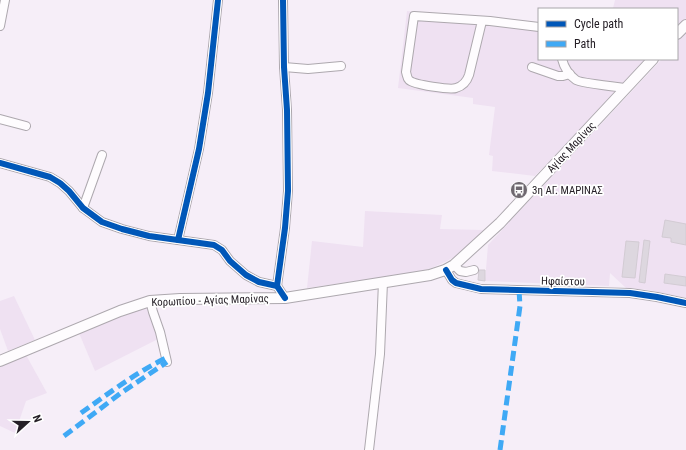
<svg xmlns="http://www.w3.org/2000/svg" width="686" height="450" font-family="'Roboto Condensed',sans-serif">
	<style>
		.built { fill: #efe1f2 }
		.building { fill: #ddd7df; stroke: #d2cbd3 }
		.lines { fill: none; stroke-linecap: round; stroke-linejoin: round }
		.minor-casing { stroke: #ada8ae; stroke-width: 10 }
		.major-casing { stroke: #ada8ae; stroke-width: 12 }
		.minor { stroke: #fefcfe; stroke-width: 8 }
		.major { stroke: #fefcfe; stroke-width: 10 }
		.quiet { stroke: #3fa9f5; stroke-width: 5; stroke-dasharray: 10 5; stroke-linecap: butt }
		.cycleway-casing { stroke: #fff; stroke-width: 8 }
		.cycleway { stroke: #0057b8; stroke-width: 6 }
		.labels { text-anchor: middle; stroke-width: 3.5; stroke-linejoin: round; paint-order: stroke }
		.street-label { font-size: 11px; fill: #262027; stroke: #fff }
		.poi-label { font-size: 11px; fill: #262027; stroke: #fff; text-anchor: start }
	</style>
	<rect width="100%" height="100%" fill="#f6eef8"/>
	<!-- built -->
	<g class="built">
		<path d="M615,0H686V18L677,28V9L613,8Z"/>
		<path d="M407,11L539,25V59H647L535,176L492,171L493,156L489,155L495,107L473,104V98L398,88Z"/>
		<path d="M686,32V298L649,290L626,288L610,273L609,286L485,281L488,245L662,59H677V42Z"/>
		<path d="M365,211L442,215L440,229L484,230L469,246L456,256L445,262L429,269L411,273L307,288L312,241L363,247Z"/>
		<path d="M14,296L35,340L8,351L0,329V301Z"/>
		<path d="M150,307L160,338L95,371L79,333L119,316L138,310Z"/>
		<path d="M26,355L47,393L26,401L15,433L0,426V366Z"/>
	</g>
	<!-- building -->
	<g class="building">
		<path d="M665,220L686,224V245L671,242V238L662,237Z"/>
		<path d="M644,240L650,241L645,283L639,282Z"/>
		<path d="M626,241L639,242L635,278L622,277Z"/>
		<path d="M479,270H485V281L478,280Z"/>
		<path d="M665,274L686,277V286L664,283Z"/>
	</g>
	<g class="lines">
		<!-- minor casing -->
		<g class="minor-casing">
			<g id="minor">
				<path d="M482,21L469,75C467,81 463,86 456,88C451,90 414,85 409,80C407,78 407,75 406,72L414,16L490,21L539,27"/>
				<path d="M0,26L5,0"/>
				<path d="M562,59C564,67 569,75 576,80C580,83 618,87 626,88"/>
				<path d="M284,67L308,69L341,66"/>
				<path d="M532,67L558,76H563L570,74"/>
				<path d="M0,119L26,126"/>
				<path d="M0,163L50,177L60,183L69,191L83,208L102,222L122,229L149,236L214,245L222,250L230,261L246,275L259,282L277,286L285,298"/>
				<path d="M83,208L102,155"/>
				<path d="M178,240L199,149L208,93L218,0"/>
				<path d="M454,265L460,271L466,272L474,270"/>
				<path d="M446,270L452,280L456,283L481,289L630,293L657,297L686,303"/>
				<path d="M277,286L285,228L288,191L287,110L284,67L283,0"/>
				<path d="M150,301L153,312L160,332L167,362"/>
				<path d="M369,450L380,354L383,282"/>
			</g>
		</g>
		<!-- major casing -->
		<g class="major-casing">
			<g id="major">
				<path d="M677,34L686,25"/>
				<path d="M0,361L120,311L150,301L180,299L285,298L430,275L445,270L454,265L500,223L653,59"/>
			</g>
		</g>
		<!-- minor -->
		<use href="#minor" class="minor"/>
		<!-- major -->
		<use href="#major" class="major"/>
		<!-- quiet -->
		<g class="quiet">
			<path d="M81,413C108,394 135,373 166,358"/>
			<path d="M64,436L121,393L167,362"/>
			<path d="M500,450L520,306L519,290"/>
		</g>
		<!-- cycleway casing -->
		<g class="cycleway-casing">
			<g id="cycleway">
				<path d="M0,163L50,177L60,183L69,191L83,208L102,222L122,229L149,236L214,245L222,250L230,261L246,275L259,282L277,286L285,298"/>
				<path d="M178,240L199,149L208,93L218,0"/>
				<path d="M446,270L452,280L456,283L481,289L630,293L657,297L686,303"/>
				<path d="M277,286L285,228L288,191L287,110L284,67L283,0"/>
			</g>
		</g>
		<!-- cycleway -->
		<use href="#cycleway" class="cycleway"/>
	</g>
	<!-- icons -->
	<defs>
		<g id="bus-disc" transform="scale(0.9)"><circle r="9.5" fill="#6f6870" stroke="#fff"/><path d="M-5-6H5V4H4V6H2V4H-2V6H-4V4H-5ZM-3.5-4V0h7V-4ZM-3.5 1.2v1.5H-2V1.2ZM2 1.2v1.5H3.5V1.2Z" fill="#fff"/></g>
	</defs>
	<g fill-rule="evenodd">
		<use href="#bus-disc" x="519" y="190"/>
	</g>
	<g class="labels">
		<!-- street labels -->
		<g class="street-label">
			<text transform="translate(571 147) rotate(-47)" y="4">Αγίας Μαρίνας</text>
			<text transform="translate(563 281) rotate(1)" y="4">Ηφαίστου</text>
			<text transform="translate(210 300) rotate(-2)" y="4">Κορωπίου - Αγίας Μαρίνας</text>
		</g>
		<!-- poi labels -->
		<g class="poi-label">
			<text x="532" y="194">3η ΑΓ. ΜΑΡΙΝΑΣ</text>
		</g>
	</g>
	<!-- legend -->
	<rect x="538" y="8" width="140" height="52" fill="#ffffff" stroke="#a8a6a9"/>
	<rect x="546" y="21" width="20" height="6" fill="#0057b8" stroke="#a8a6a9"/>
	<text x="574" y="28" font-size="12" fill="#262027">Cycle path</text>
	<rect x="546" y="41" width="20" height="6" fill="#3fa9f5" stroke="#a8a6a9"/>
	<text x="574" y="48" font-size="12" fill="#262027">Path</text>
	<!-- north arrow -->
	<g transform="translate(28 422) rotate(69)" stroke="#ffffff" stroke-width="3" paint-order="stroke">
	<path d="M0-3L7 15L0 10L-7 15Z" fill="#262027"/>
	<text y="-6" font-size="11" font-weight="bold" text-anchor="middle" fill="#262027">N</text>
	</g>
</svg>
